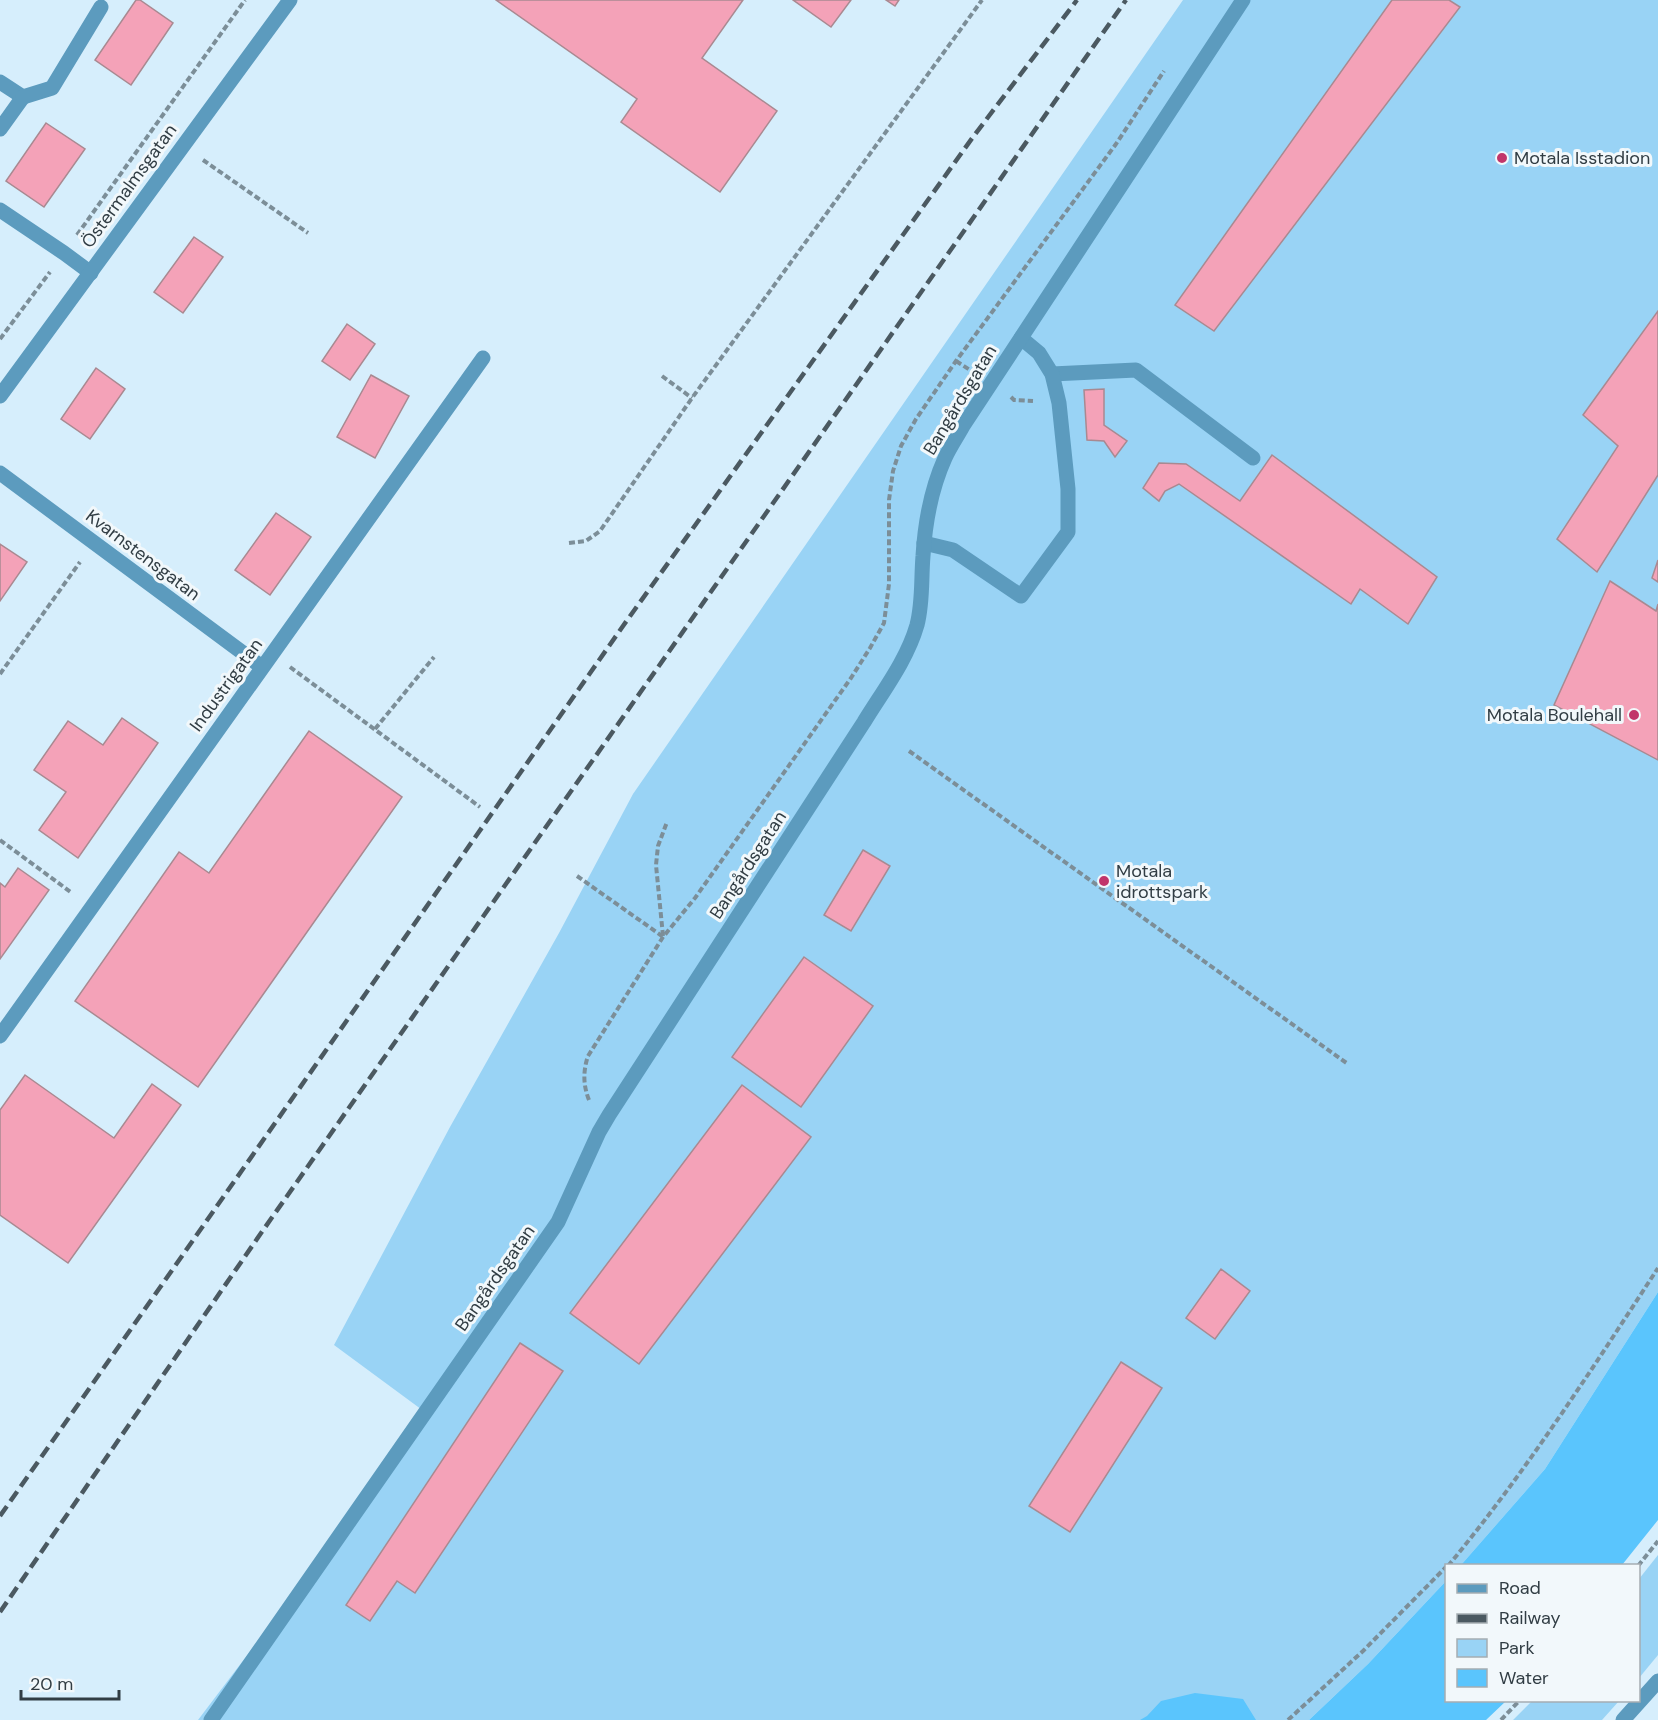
<svg xmlns="http://www.w3.org/2000/svg" width="1658" height="1720" font-family="'DM Sans',sans-serif">
	<style>
		.green { fill: #99d3f5 }
		.water { fill: #5ac5fd }
		.building { fill: #f4a2b8; stroke: #a98991; stroke-width: 1.5 }
		.lines { fill: none; stroke-linecap: round; stroke-linejoin: round }
		.path { stroke: #7c8e98; stroke-width: 4; stroke-dasharray: 6 3; stroke-linecap: butt }
		.minor { stroke: #5c9bbe; stroke-width: 15 }
		.rail { stroke: #4b5961; stroke-width: 4.5; stroke-dasharray: 12 6; stroke-linecap: butt }
		.poi-dot { fill: #c1356a; stroke: #f2f8fb; stroke-width: 2 }
		.labels { text-anchor: middle; stroke-width: 6; stroke-linejoin: round; paint-order: stroke }
		.poi-label { font-size: 18px; fill: #313d44; stroke: #f2f8fb; text-anchor: start }
		.street-label { font-size: 18px; fill: #313d44; stroke: #f2f8fb }
	</style>
	<rect width="100%" height="100%" fill="#d6eefc"/>
	<!-- green -->
	<g class="green">
		<path d="M1183,0H1658V1292L1545,1469L1461,1565L1446,1566V1581L1368,1664L1309,1720H198L429,1415L334,1345L450,1127L559,933L633,794Z"/>
		<path d="M1658,1555V1655L1639,1678V1579Z"/>
		<path d="M1532,1701V1700L1619,1701L1602,1720H1513Z"/>
	</g>
	<!-- water -->
	<g class="water">
		<path d="M1658,1292V1520L1622,1565H1461L1545,1469Z"/>
		<path d="M1446,1581V1700L1506,1701L1486,1720H1309L1368,1664Z"/>
		<path d="M1195,1693L1243,1699L1256,1720H1140L1147,1716L1161,1701Z"/>
	</g>
	<!-- building -->
	<g class="building">
		<path d="M136,0H140L173,23L131,85L95,60Z"/>
		<path d="M496,0H743L702,58L777,111L720,192L621,122L637,99Z"/>
		<path d="M793,0H851L831,27Z"/>
		<path d="M886,0H899L895,6Z"/>
		<path d="M1392,0H1449L1460,7L1214,331L1175,305Z"/>
		<path d="M46,123L85,149L44,207L6,181Z"/>
		<path d="M194,237L223,257L183,313L154,292Z"/>
		<path d="M1658,311V475L1597,572L1557,539L1618,446L1583,415Z"/>
		<path d="M347,324L375,344L350,380L322,361Z"/>
		<path d="M96,368L125,389L90,439L61,419Z"/>
		<path d="M371,375L409,396L375,458L337,437Z"/>
		<path d="M1104,389V425L1127,441L1115,457L1104,441L1087,440L1084,390Z"/>
		<path d="M1272,455L1437,577L1408,624L1360,589L1351,604L1179,484L1165,491L1159,501L1143,488L1159,463L1186,464L1240,501Z"/>
		<path d="M276,513L311,537L270,595L235,570Z"/>
		<path d="M0,544L27,562L0,601Z"/>
		<path d="M1658,560V582L1652,578Z"/>
		<path d="M1610,581L1656,611L1658,604V760L1554,705Z"/>
		<path d="M122,718L158,743L78,858L39,830L66,792L34,770L68,721L103,745Z"/>
		<path d="M309,731L402,797L198,1087L75,1001L179,852L209,873Z"/>
		<path d="M863,850L890,866L851,931L824,915Z"/>
		<path d="M18,868L49,890L0,959V883L5,887Z"/>
		<path d="M804,957L873,1006L801,1107L732,1057Z"/>
		<path d="M25,1075L114,1138L152,1084L181,1105L68,1263L0,1215V1110Z"/>
		<path d="M742,1085L811,1137L639,1364L570,1313Z"/>
		<path d="M1221,1269L1250,1291L1215,1339L1186,1318Z"/>
		<path d="M520,1343L563,1371L415,1593L397,1581L370,1621L346,1605Z"/>
		<path d="M1121,1362L1162,1388L1070,1532L1029,1506Z"/>
	</g>
	<g class="lines">
		<!-- path -->
		<g class="path">
			<path d="M203,160L308,233"/>
			<path d="M77,235L245,0"/>
			<path d="M0,339L50,272"/>
			<path d="M956,361L970,370"/>
			<path d="M662,376L692,398"/>
			<path d="M1011,397L1014,400L1033,401"/>
			<path d="M569,543L586,541L600,531L692,398L982,0"/>
			<path d="M290,667L480,807"/>
			<path d="M0,674L80,562"/>
			<path d="M375,729L434,657"/>
			<path d="M909,751L1348,1064"/>
			<path d="M0,840L72,893"/>
			<path d="M577,876L662,936"/>
			<path d="M663,936L656,865L658,846L667,822"/>
			<path d="M589,1100C583,1085 583,1071 588,1056L663,937L695,898L851,678L870,648L884,623L889,584V500L893,471L901,446L916,419L956,361L1116,144L1164,71"/>
			<path d="M1448,1566C1526,1472 1592,1369 1658,1268"/>
			<path d="M1638,1566L1658,1541"/>
			<path d="M1288,1720L1363,1651L1446,1567"/>
			<path d="M1501,1720L1520,1700"/>
		</g>
		<!-- minor -->
		<g class="minor">
			<path d="M0,82L23,97L0,129"/>
			<path d="M23,97L52,88L101,7"/>
			<path d="M0,210L64,253L91,273"/>
			<path d="M1052,374L1136,370L1253,458"/>
			<path d="M0,396L290,0"/>
			<path d="M0,473L262,667"/>
			<path d="M924,543L953,550L1021,596L1068,532V489L1059,403L1052,374L1039,353L1021,338"/>
			<path d="M0,1036L483,358"/>
			<path d="M211,1720L558,1222L599,1132L609,1115L864,722C883,691 907,660 917,625C923,602 921,580 923,556C925,523 931,489 945,458C950,447 957,437 963,426L1243,0"/>
			<path d="M1623,1720L1658,1681"/>
		</g>
		<!-- rail -->
		<g class="rail">
			<path d="M0,1516L623,626L973,137L1077,0"/>
			<path d="M0,1612L259,1236L1126,0"/>
		</g>
	</g>
	<!-- markers -->
	<g class="poi-dot">
		<circle cx="1502" cy="158" r="6"/>
		<circle cx="1634" cy="715" r="6"/>
		<circle cx="1104" cy="881" r="6"/>
	</g>
	<g class="labels">
		<!-- poi labels -->
		<g class="poi-label">
			<text x="1514" y="164">Motala Isstadion</text>
			<text x="1622" y="721" text-anchor="end">Motala Boulehall</text>
			<text x="1116" y="877">Motala<tspan x="1116" dy="21">idrottspark</tspan></text>
		</g>
		<!-- street labels -->
		<g class="street-label">
			<text transform="translate(129 186) rotate(-54)" y="6">Östermalmsgatan</text>
			<text transform="translate(960 400) rotate(-59)" y="6">Bangårdsgatan</text>
			<text transform="translate(143 555) rotate(37)" y="6">Kvarnstensgatan</text>
			<text transform="translate(226 685) rotate(-54)" y="6">Industrigatan</text>
			<text transform="translate(748 865) rotate(-57)" y="6">Bangårdsgatan</text>
			<text transform="translate(495 1278) rotate(-55)" y="6">Bangårdsgatan</text>
		</g>
	</g>
	<!-- legend -->
	<rect x="1445" y="1564" width="195" height="138" fill="#f2f8fb" stroke="#a5adb2" stroke-width="1.5"/>
	<rect x="1457" y="1584" width="30" height="9" fill="#5c9bbe" stroke="#a5adb2" stroke-width="1.5"/>
	<text x="1499" y="1594" font-size="18" fill="#313d44">Road</text>
	<rect x="1457" y="1614" width="30" height="9" fill="#4b5961" stroke="#a5adb2" stroke-width="1.5"/>
	<text x="1499" y="1624" font-size="18" fill="#313d44">Railway</text>
	<rect x="1457" y="1639" width="30" height="18" fill="#99d3f5" stroke="#a5adb2" stroke-width="1.5"/>
	<text x="1499" y="1654" font-size="18" fill="#313d44">Park</text>
	<rect x="1457" y="1669" width="30" height="18" fill="#5ac5fd" stroke="#a5adb2" stroke-width="1.5"/>
	<text x="1499" y="1684" font-size="18" fill="#313d44">Water</text>
	<!-- scale -->
	<path d="M21 1690v9h98v-9" fill="none" stroke="#313d44" stroke-width="3"/>
	<text x="30" y="1690" font-size="18" fill="#313d44" stroke="#f2f8fb" stroke-width="4.5" paint-order="stroke">20 m</text>
</svg>
